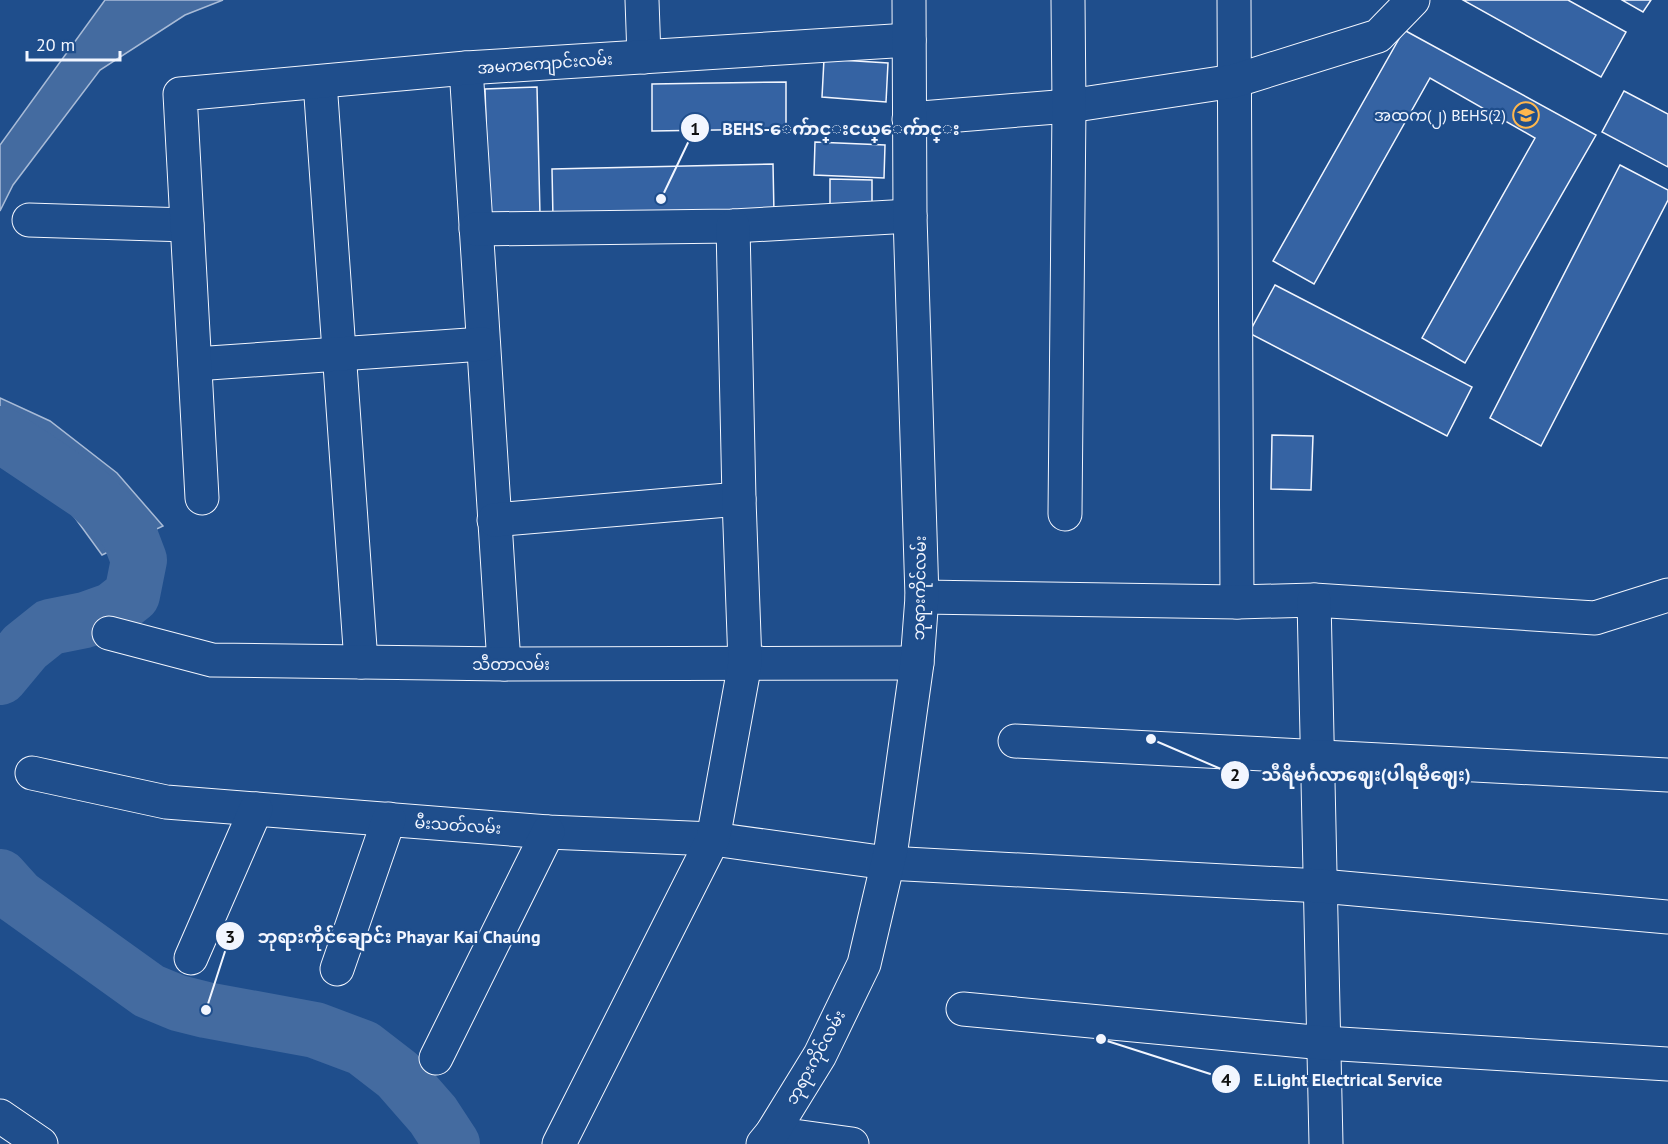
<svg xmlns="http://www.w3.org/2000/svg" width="1668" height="1144" font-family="'PT Sans','Noto Sans Myanmar',sans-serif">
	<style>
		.water { fill: #446ba0; stroke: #a8bbd7; stroke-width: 1.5 }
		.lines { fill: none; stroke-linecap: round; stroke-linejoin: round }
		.river { stroke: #446ba0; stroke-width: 56 }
		.building { fill: #3563a3; stroke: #f2f6ff; stroke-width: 1.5 }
		.minor-casing { stroke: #f2f6ff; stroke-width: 35 }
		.major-casing { stroke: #f2f6ff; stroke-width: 35 }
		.minor { stroke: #1f4e8c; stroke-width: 33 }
		.major { stroke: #1f4e8c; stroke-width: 33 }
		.labels { text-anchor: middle; stroke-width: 4.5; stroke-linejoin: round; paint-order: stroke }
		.street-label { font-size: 16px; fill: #f2f6ff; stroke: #1f4e8c }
		.poi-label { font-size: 16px; fill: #f2f6ff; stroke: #1f4e8c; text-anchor: end }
		.leader { fill: none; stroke: #f2f6ff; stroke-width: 2 }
		.callout-dot { fill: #f2f6ff; stroke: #1f4e8c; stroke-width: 2 }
		.mark-label { font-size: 18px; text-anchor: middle; font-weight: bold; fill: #111 }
		.callout-label { font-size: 18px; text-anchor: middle; font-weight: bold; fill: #f2f6ff; stroke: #1f4e8c; stroke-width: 4.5; stroke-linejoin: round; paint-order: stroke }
	</style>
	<rect width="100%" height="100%" fill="#1f4e8c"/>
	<!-- water -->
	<g class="water">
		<path d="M105,0H223L185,15L100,70L13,185L0,211V145Z"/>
		<path d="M0,398L50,421L117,473L163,526L102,555L57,493L0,465Z"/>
	</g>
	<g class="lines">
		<!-- river -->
		<g class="river">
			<path d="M0,434L88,493L128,531L139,560L132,595L113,610L85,620L50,627L25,647L0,677"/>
			<path d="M0,877L18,897L149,991L178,1003L206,1010L315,1030L363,1048L398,1075L433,1115L452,1144"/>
		</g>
	</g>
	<!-- building -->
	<g class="building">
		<path d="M1463,0H1568L1626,32L1601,77Z"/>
		<path d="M1622,0H1651L1643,12Z"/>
		<path d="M1404,30L1596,135L1465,363L1422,338L1535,138L1430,78L1314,284L1273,261Z"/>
		<path d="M824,59L888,63L886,102L822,97Z"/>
		<path d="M786,82V129L652,131V84Z"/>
		<path d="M537,87L540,215L489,216L485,89Z"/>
		<path d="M1624,91L1668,114V167L1602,132Z"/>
		<path d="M815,142L885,145L884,178L814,175Z"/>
		<path d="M773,164L774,214L553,219L552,169Z"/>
		<path d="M1620,165L1668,190V200L1541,446L1490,418Z"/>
		<path d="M830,179L872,180V205H830Z"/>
		<path d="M1275,285L1472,387L1447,436L1249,333Z"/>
		<path d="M1272,435L1313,436L1311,490L1271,489Z"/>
	</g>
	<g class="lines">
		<!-- minor casing -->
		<g class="minor-casing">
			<g id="minor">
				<path d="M642,0L644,57"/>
				<path d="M1234,0L1237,602"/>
				<path d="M466,68L504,664"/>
				<path d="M320,82L361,662"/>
				<path d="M909,119L1069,106L1234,81L1378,36L1413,0"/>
				<path d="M29,220L187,225"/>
				<path d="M476,229L733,226L910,216"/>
				<path d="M195,364L483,344"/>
				<path d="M202,498L180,94L466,68L909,40"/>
				<path d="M1065,514L1069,106L1068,0"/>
				<path d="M494,520L739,499"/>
				<path d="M922,597L1237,602L1314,600L1595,618L1668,595"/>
				<path d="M1314,600L1326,1144"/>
				<path d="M109,633L212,660L504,664L917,663"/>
				<path d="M1015,741L1668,775"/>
				<path d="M32,773L166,802L548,832L713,839L887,863L1321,886L1668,917"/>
				<path d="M191,958L256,809"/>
				<path d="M337,969L389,819"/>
				<path d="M963,1009L1324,1043L1668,1064"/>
				<path d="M436,1058L548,832"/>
				<path d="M772,1133L852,1144"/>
				<path d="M559,1144L713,839L745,663L739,499L733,226"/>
			</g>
		</g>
		<!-- major casing -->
		<g class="major-casing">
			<g id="major">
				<path d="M0,1116L41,1144"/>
				<path d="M763,1144L772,1133L820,1055L864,964L891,849L917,663L922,597L910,216L909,0"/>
			</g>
		</g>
		<!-- minor -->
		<use href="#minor" class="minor"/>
		<!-- major -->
		<use href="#major" class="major"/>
	</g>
	<!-- icons -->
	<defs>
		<g id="school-ring" transform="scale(1.35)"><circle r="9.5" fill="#1f4e8c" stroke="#ffb74d" stroke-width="1.5"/><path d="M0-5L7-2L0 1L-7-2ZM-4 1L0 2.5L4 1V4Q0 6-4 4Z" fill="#ffb74d"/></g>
	</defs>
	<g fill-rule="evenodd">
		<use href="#school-ring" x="1526" y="115"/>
	</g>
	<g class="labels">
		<!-- street labels -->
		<g class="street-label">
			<text transform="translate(545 63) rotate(-4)" y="6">အမကကျောင်းလမ်း</text>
			<text transform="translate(919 588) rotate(-89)" y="6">ဘုရားကိုင်လမ်း</text>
			<text x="511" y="670">သီတာလမ်း</text>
			<text transform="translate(458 825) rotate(4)" y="6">မီးသတ်လမ်း</text>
			<text transform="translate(815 1057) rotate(-61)" y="6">ဘုရားကိုင်လမ်း</text>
		</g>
		<!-- poi labels -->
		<g class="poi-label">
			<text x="1506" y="121">အထက(၂) BEHS(2)</text>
		</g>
	</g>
	<!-- callouts -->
	<path class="leader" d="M661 199L695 128M1151 739L1235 775M206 1010L230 936M1101 1039L1226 1079"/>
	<g class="callout-dot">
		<circle cx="661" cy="199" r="6"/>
		<circle cx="1151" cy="739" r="6"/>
		<circle cx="206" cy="1010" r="6"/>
		<circle cx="1101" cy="1039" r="6"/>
		<circle cx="695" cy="128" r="15"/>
		<circle cx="1235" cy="775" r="15"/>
		<circle cx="230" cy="936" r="15"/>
		<circle cx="1226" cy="1079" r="15"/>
	</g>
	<g class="mark-label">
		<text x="695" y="135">1</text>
		<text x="1235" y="781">2</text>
		<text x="230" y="943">3</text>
		<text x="1226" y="1086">4</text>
	</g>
	<g class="callout-label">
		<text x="841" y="135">BEHS-ေက်ာင္းငယ္ေက်ာင္း</text>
		<text x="1366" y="781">သီရိမင်္ဂလာဈေး(ပါရမီဈေး)</text>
		<text x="399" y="943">ဘုရားကိုင်ချောင်း Phayar Kai Chaung</text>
		<text x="1348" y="1086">E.Light Electrical Service</text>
	</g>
	<!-- scale -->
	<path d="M27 51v9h93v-9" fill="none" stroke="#f2f6ff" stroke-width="3"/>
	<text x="36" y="51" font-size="18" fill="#f2f6ff" stroke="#1f4e8c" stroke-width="4.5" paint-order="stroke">20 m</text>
</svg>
